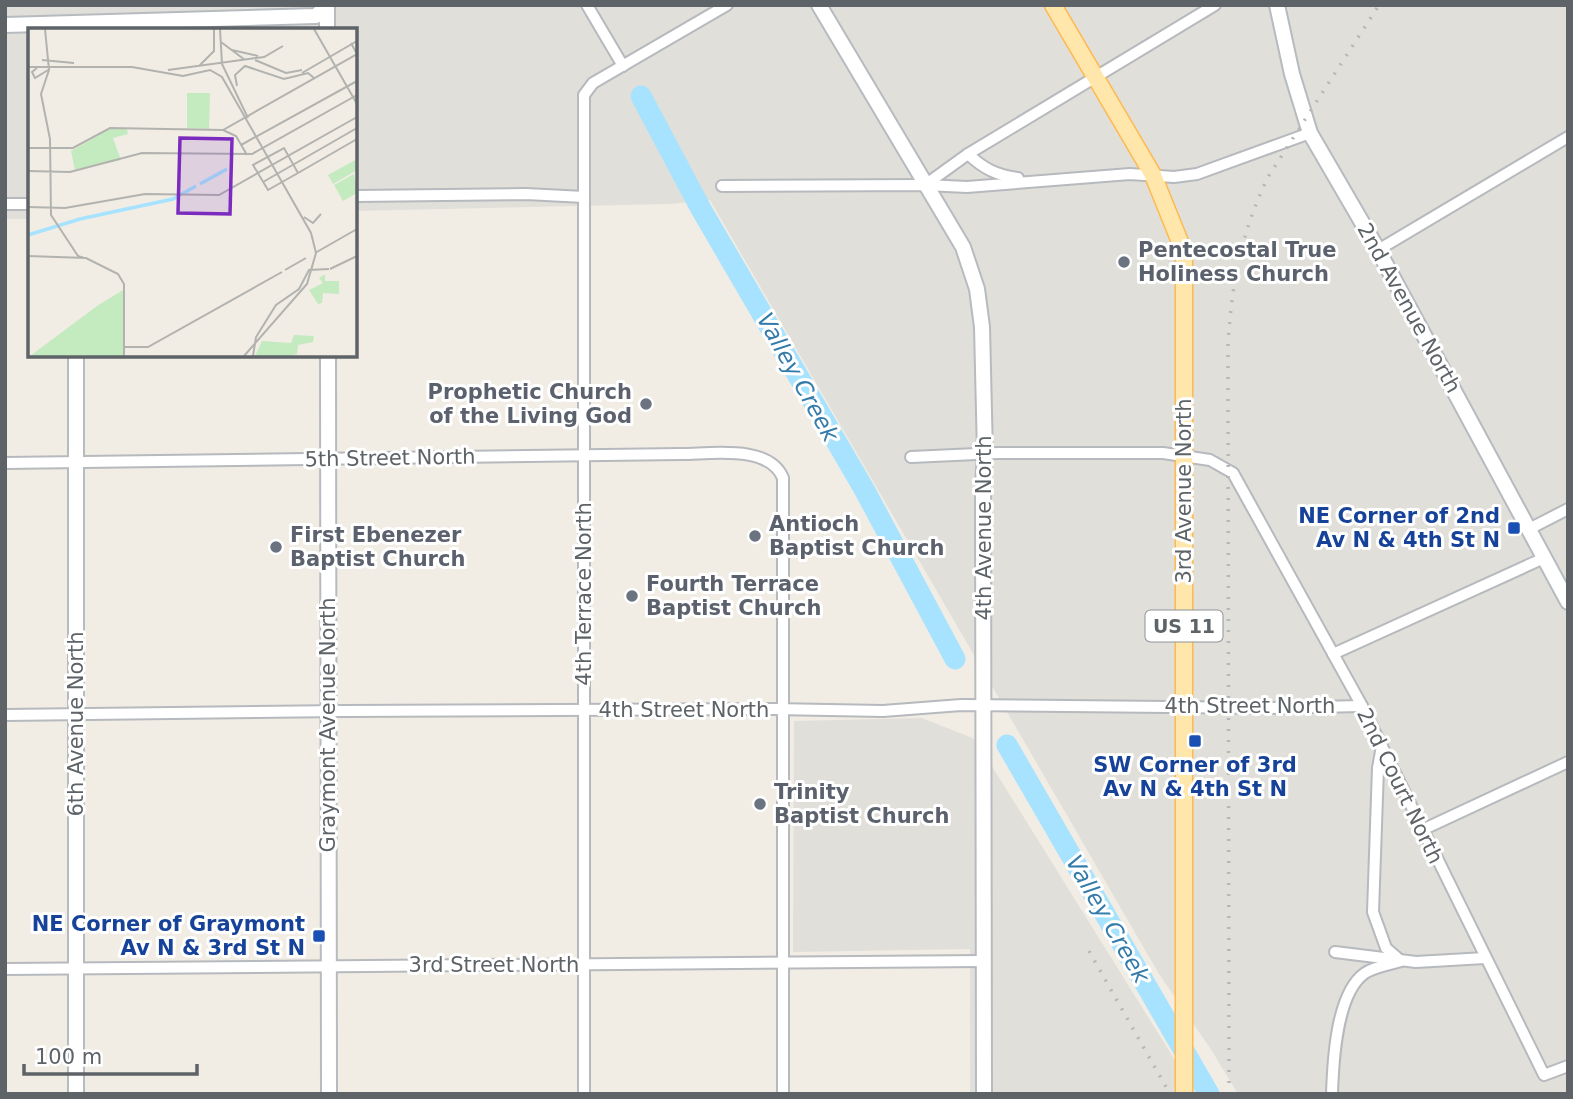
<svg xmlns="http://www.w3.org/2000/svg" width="1573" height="1099" font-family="'DejaVu Sans',sans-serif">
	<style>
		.industrial { fill: #e1dfd9 }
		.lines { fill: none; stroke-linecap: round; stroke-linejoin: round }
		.river { stroke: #a7e3ff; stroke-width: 21 }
		.street-casing { stroke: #b6b9bd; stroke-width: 14 }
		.secondary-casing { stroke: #b6bbc0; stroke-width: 18 }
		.primary-casing { stroke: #ffb950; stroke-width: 19 }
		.street { stroke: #fff; stroke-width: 10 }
		.secondary { stroke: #fff; stroke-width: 14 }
		.primary { stroke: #ffe7ac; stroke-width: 16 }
		.rail { stroke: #b6b7b8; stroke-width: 3.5; stroke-dasharray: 2 9; stroke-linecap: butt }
		.worship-dot { fill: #6b7280; stroke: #fff; stroke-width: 2.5 }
		.transit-dot { fill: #1a4fb4; stroke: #fff; stroke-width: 2.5 }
		.labels { text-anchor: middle; stroke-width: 6; stroke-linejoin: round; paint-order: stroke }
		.shield { fill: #fff; stroke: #8e9295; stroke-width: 2 }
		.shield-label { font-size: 19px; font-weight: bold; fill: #5d6367 }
		.worship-label { font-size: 21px; font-weight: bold; fill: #5b616d; stroke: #fff; text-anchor: start }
		.street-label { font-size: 21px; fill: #5d6367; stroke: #fff }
		.transit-label { font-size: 21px; font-weight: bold; fill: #164399; stroke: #fff; text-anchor: end }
		.water-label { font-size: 23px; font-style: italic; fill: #337baa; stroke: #fff }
		.inset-river { fill: none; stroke: #a7e3ff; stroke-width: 3.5 }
		.inset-road { fill: none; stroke: #b2b2af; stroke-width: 2 }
		.view { fill: #7b2cbf; fill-opacity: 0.15; stroke: #7b2cbf; stroke-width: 3.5 }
		.inset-edge { fill: none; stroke: #5d6367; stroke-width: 3.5 }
	</style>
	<rect width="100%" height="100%" fill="#f1ede5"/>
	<!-- industrial -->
	<g class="industrial">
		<path d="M5,5H1568V1094H1238L1212,1051L1159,974L710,200L670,204L355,211V30H30V219H5Z"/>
		<path d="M922,718L975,739L1196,1094H970V949L793,952L794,721Z"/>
	</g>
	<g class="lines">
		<!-- river -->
		<g class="river">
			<path d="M641,96L701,209L864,489L955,659"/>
			<path d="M1007,745L1209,1094"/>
		</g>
		<!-- street casing -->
		<g class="street-casing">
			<g id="street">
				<path d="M587,5L623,66"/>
				<path d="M968,154C984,169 996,175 1018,178"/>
				<path d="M925,185L968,154L1215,5"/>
				<path d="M722,186L925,185L967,187L1130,174L1174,177L1197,174L1310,133"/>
				<path d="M355,196L526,194L584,197"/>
				<path d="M5,204H30"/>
				<path d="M1378,250L1568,137"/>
				<path d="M911,457L998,453H1163L1210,460L1233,473L1362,706L1544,1075L1568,1066"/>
				<path d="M5,463L681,454C711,454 769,444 783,478V1094"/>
				<path d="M1529,529L1568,509"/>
				<path d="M1333,654L1544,558"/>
				<path d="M5,715L343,711L773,709L883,711L961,705L1270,708L1362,706"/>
				<path d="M1422,830L1568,762"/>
				<path d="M1335,952L1416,962L1485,958"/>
				<path d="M5,969L983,961"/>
				<path d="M584,1094V95L593,83L727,5"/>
				<path d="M1332,1094C1333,1062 1336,993 1365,973C1374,967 1391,964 1401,961L1386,948L1373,912L1378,768L1382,746"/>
			</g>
		</g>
		<!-- secondary casing -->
		<g class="secondary-casing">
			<g id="secondary">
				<path d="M327,5V30"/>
				<path d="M819,5L963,247L977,289L982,327L985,455L983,484L984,1094"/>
				<path d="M1277,5L1292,74L1310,133L1378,250L1568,602"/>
				<path d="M5,25L316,16L327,5"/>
				<path d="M76,355V1094"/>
				<path d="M328,355L329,1094"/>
			</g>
		</g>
		<!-- primary casing -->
		<g class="primary-casing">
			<path id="primary" d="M1053,5L1153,175L1184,252V1094"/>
		</g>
		<!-- street -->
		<use href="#street" class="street"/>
		<!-- secondary -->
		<use href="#secondary" class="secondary"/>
		<!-- primary -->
		<use href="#primary" class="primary"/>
		<!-- rail -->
		<g class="rail">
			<path d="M1089,951L1170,1094"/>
			<path d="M1229,1094L1228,344C1232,281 1241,234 1268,177L1379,5"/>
		</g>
	</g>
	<!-- markers -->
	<g class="worship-dot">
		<circle cx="1124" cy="262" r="7"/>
		<circle cx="646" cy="404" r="7"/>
		<circle cx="755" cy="536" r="7"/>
		<circle cx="276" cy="547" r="7"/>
		<circle cx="632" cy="596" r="7"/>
		<circle cx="760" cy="804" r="7"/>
	</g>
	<g class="transit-dot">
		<rect x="1507" y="521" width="14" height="14" rx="3.5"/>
		<rect x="1188" y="734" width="14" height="14" rx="3.5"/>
		<rect x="312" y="929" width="14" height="14" rx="3.5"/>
	</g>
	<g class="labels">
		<!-- shield labels -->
		<rect class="shield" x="1145.5" y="610.5" width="77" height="31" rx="5"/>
		<g class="shield-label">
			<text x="1184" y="633">US 11</text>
		</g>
		<!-- worship labels -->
		<g class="worship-label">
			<text x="1138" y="257">Pentecostal True<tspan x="1138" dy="24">Holiness Church</tspan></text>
			<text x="632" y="399" text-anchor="end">Prophetic Church<tspan x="632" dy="24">of the Living God</tspan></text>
			<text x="769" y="531">Antioch<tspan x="769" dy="24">Baptist Church</tspan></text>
			<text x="290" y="542">First Ebenezer<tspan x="290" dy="24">Baptist Church</tspan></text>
			<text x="646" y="591">Fourth Terrace<tspan x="646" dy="24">Baptist Church</tspan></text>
			<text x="774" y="799">Trinity<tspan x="774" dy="24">Baptist Church</tspan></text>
		</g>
		<!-- street labels -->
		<g class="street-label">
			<text transform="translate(1409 308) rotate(61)" y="7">2nd Avenue North</text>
			<text transform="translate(390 458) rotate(-1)" y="7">5th Street North</text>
			<text transform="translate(1184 491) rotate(-90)" y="7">3rd Avenue North</text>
			<text transform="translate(984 528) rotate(-90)" y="7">4th Avenue North</text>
			<text transform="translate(584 594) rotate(-90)" y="7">4th Terrace North</text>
			<text x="1250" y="713">4th Street North</text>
			<text x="684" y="717">4th Street North</text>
			<text transform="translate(76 724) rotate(-90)" y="7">6th Avenue North</text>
			<text transform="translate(328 725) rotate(-90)" y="7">Graymont Avenue North</text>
			<text transform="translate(1400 786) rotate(64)" y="7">2nd Court North</text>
			<text x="494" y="972">3rd Street North</text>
		</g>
		<!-- transit labels -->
		<g class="transit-label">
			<text x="1500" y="523">NE Corner of 2nd<tspan x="1500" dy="24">Av N &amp; 4th St N</tspan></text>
			<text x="1195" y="772" text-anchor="middle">SW Corner of 3rd<tspan x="1195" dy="24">Av N &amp; 4th St N</tspan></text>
			<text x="305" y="931">NE Corner of Graymont<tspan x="305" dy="24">Av N &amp; 3rd St N</tspan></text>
		</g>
		<!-- water labels -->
		<g class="water-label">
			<text transform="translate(798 377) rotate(61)" y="8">Valley Creek</text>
			<text transform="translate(1108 919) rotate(60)" y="8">Valley Creek</text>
		</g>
	</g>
	<!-- overview -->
	<g transform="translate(28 28)">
		<rect width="329" height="329" fill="#f1ede5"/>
		<path d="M159,65H182L181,101L159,100ZM82,101H99L100,106L85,110L93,132L47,142L43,123ZM329,131V142L305,156L300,147ZM326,146L329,165L315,173L306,157ZM297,246V253H311V266L295,265L294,275L290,276L281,262L295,255L291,250ZM95,262V328H2L69,278ZM266,307L286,308L285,314L270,317L269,326L262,328H227L234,313L263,315Z" fill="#c4eabf"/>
		<path class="inset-river" d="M172,156L199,141M0,207L52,191L145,171L168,158"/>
		<path class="inset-road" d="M17,1L21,42L13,66L22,111L23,187L50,228L56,230M192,1L194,36L220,90M286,1L329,76M193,14L217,32M204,22L230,28M14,32L46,35M227,32L258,45L274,42M171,38L186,23V1M0,39H104L155,48L182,42L194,49L283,205L288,225L279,256L216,328M9,40L4,44L7,50L20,42M140,42L236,29L255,18M274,45L329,13M209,58L207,47L217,38L256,51L280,45L286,50M195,102L208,108L219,127M213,117L329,53M0,120H45L82,100L195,102L329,26L323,15M0,143L42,144L114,125L224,126L329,67M270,145L256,120L225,137L240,162L270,145L329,111M235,154L329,100M0,179L37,180L117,166L191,167L329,89M276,189L285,195L293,186M287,225L329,201M0,228L58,230L90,246L96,256V328M302,241L329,228M257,242L278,230M96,319H120L254,244M225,328L228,309L248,277L271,261L281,242L301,241"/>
		<path class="view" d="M152,110L204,111L202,186L150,185Z"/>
		<rect width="329" height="329" class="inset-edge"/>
	</g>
	<!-- border -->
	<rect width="1573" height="1099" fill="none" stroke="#5d6367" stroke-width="14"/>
	<!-- scale -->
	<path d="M24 1064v10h173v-10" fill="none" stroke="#5d6367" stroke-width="3.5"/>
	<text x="35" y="1064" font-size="21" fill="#5d6367" stroke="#ffffff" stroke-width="5" paint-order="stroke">100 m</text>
</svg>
